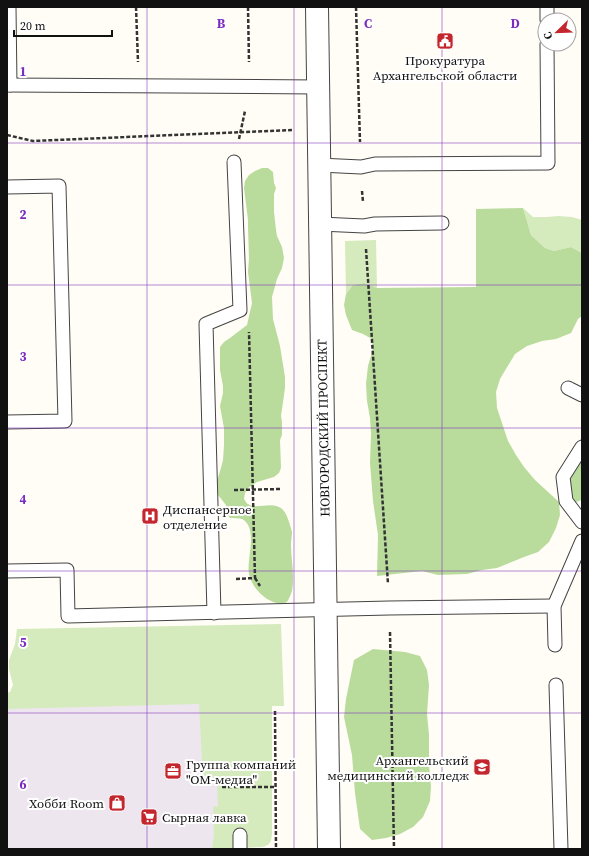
<svg xmlns="http://www.w3.org/2000/svg" width="589" height="856" font-family="'Source Serif 4',serif">
	<style>
		.industrial { fill: #eee6ef }
		.green { fill: #d5ebbd }
		.forest { fill: #b9dc9c }
		.lines { fill: none; stroke-linecap: round; stroke-linejoin: round }
		.lane-casing { stroke: #444; stroke-width: 15 }
		.street-casing { stroke: #444; stroke-width: 24 }
		.path { stroke: #333; stroke-width: 2.5; stroke-dasharray: 4 2; stroke-linecap: butt }
		.lane { stroke: #fff; stroke-width: 13 }
		.street { stroke: #fff; stroke-width: 22 }
		.grid { fill: none; stroke: #7b2cbf; stroke-width: 1; stroke-opacity: 0.55 }
		.labels { text-anchor: middle; stroke-width: 4; stroke-linejoin: round; paint-order: stroke }
		.poi-label { font-size: 13px; fill: #111; stroke: #fff; text-anchor: start }
		.street-label { font-size: 13px; fill: #111; stroke: #fff }
		.grid-label { font-size: 13px; text-anchor: middle; font-weight: bold; fill: #7b2cbf; stroke: #fff; stroke-width: 4; stroke-linejoin: round; paint-order: stroke }
	</style>
	<rect width="100%" height="100%" fill="#fffdf5"/>
	<!-- industrial -->
	<path class="industrial" d="M236,661L246,849H7V694Z"/>
	<!-- green -->
	<g class="green">
		<path d="M523,208L533,217H547L558,216L572,217L582,220V253L571,247L554,251L545,248L531,235Z"/>
		<path d="M376,240L377,288L364,283L353,285L346,294L345,241Z"/>
		<path d="M281,624L284,706H272V834C271,842 271,845 262,847L212,849L214,835L213,806L218,807L217,780L203,779L199,704L7,709V693L10,692L13,685L9,669V660L15,644L17,629Z"/>
	</g>
	<!-- forest -->
	<g class="forest">
		<path d="M262,168H268L273,172L274,183L276,188L274,194V212L276,230L277,236L282,247L284,258L282,268L277,279L272,297L273,319L280,346L285,377V388L281,416L282,422V435L280,440L281,468L279,473L274,477L257,482L248,488L245,493L244,499C244,499 247,504 248,504C256,510 270,501 281,508C287,512 290,525 292,532C292,536 291,540 291,545C291,560 295,575 292,591C291,595 289,598 287,602C278,605 275,603 267,599C259,594 251,584 249,574C246,560 259,528 242,519C239,518 234,518 230,518L225,512L226,505L218,495L216,488L217,481L221,468L223,460L224,445V428L220,406L223,393V386L220,370V347L224,342L230,338L247,325L252,303L248,272L249,258L248,228V220L244,188L245,181L249,175L255,171Z"/>
		<path d="M523,208L531,235L545,248L554,251L571,247L582,253V316L578,319L571,333L556,339L542,341L527,346L515,354L500,379L496,392L497,408L508,441L516,455L524,467L535,480L559,502L560,515L556,528L549,542L538,552L524,557L497,568L482,570L467,574L438,575L422,571L377,576L378,535L373,501L370,463L371,434L370,418L367,401L366,384L368,366L373,349L372,339L363,334L352,330L346,315L344,305L346,294L353,285L364,283L377,288L476,287V209Z"/>
		<path d="M582,453V500L576,502L570,500L568,480Z"/>
		<path d="M373,649L405,652L420,656L427,670L429,685L427,714L429,735V765L431,786L430,801L423,817L413,827L400,834L386,838L372,840L360,829L355,793L352,755L344,717L346,699L354,660Z"/>
	</g>
	<g class="lines">
		<!-- lane casing -->
		<g class="lane-casing">
			<g id="lane">
				<path d="M9,7L10,85"/>
				<path d="M547,7V20"/>
				<path d="M7,85L318,87"/>
				<path d="M319,165L361,167L375,164L548,163L547,44"/>
				<path d="M7,187L59,186L65,421L7,422"/>
				<path d="M320,224L364,226L375,224L442,223"/>
				<path d="M568,388L582,395"/>
				<path d="M582,447L563,477L566,501L582,522"/>
				<path d="M7,571L67,570L68,616L389,608L554,606"/>
				<path d="M214,613L206,324L240,310L234,162"/>
				<path d="M555,645L554,606L582,541"/>
				<path d="M556,685L561,849"/>
				<path d="M240,835V849"/>
			</g>
		</g>
		<!-- street casing -->
		<g class="street-casing">
			<path id="street" d="M317,7L329,849"/>
		</g>
		<!-- path -->
		<g class="path">
			<path d="M136,7L138,62"/>
			<path d="M248,7L249,62"/>
			<path d="M356,7L360,142"/>
			<path d="M7,135L33,141L292,130"/>
			<path d="M239,139L245,111"/>
			<path d="M362,191L363,202"/>
			<path d="M366,249L388,584"/>
			<path d="M234,490L280,489"/>
			<path d="M255,578L260,586"/>
			<path d="M236,579L255,578L249,332"/>
			<path d="M390,632L394,849"/>
			<path d="M275,711L276,849"/>
			<path d="M222,787H276"/>
		</g>
		<!-- lane -->
		<use href="#lane" class="lane"/>
		<!-- street -->
		<use href="#street" class="street"/>
	</g>
	<!-- grid -->
	<path class="grid" d="M147,7V849M294,7V849M442,7V849M7,143H582M7,285H582M7,428H582M7,571H582M7,713H582"/>
	<!-- icons -->
	<defs>
		<g id="civic-square" transform="scale(0.9)"><rect x="-9" y="-9" width="18" height="18" rx="4" fill="#c4262e" stroke="#fff"/><path d="M-.6-6.5H3V-4.5H.6V-3L4-1V1h2V6H-6V1h2V-1L-.6-3ZM-1.2 2.5V6h2.4V2.5Z" fill="#fff"/></g>
		<g id="hospital-square" transform="scale(0.9)"><rect x="-9" y="-9" width="18" height="18" rx="4" fill="#c4262e" stroke="#fff"/><path d="M-5-5h3v3.5h4V-5h3V5h-3V1.5h-4V5h-3Z" fill="#fff"/></g>
		<g id="university-square" transform="scale(0.9)"><rect x="-9" y="-9" width="18" height="18" rx="4" fill="#c4262e" stroke="#fff"/><path d="M0-5L7-2L0 1L-7-2ZM-4 1L0 2.5L4 1V4Q0 6-4 4Z" fill="#fff"/></g>
		<g id="office-square" transform="scale(0.9)"><rect x="-9" y="-9" width="18" height="18" rx="4" fill="#c4262e" stroke="#fff"/><path d="M-6-3h4V-5.5h4V-3h4V5H-6ZM-1-4.5V-3h2v-1.5ZM-6 0V1H6V0Z" fill="#fff"/></g>
		<g id="shop-square" transform="scale(0.9)"><rect x="-9" y="-9" width="18" height="18" rx="4" fill="#c4262e" stroke="#fff"/><path d="M-5-2.5h2.3a2.7 3.5 0 0 1 5.4 0H5L5.5 6h-11ZM-1.5-2.5h3a1.5 2.3 0 0 0-3 0Z" fill="#fff"/></g>
		<g id="supermarket-square" transform="scale(0.9)"><rect x="-9" y="-9" width="18" height="18" rx="4" fill="#c4262e" stroke="#fff"/><path d="M-6-5.5h2.5l.6 2H6L4.5 2H-2.5L-4.4-4H-6ZM-1.5 3.2a1.3 1.3 0 1 0 .1 0ZM3 3.2a1.3 1.3 0 1 0 .1 0Z" fill="#fff"/></g>
	</defs>
	<g fill-rule="evenodd">
		<use href="#civic-square" x="445" y="41"/>
		<use href="#hospital-square" x="150" y="516"/>
		<use href="#university-square" x="482" y="767"/>
		<use href="#office-square" x="173" y="771"/>
		<use href="#shop-square" x="117" y="803"/>
		<use href="#supermarket-square" x="149" y="817"/>
	</g>
	<g class="labels">
		<!-- poi labels -->
		<g class="poi-label">
			<text x="445" y="65" text-anchor="middle">Прокуратура<tspan x="445" dy="15">Архангельской области</tspan></text>
			<text x="163" y="514">Диспансерное<tspan x="163" dy="15">отделение</tspan></text>
			<text x="469" y="765" text-anchor="end">Архангельский<tspan x="469" dy="15">медицинский колледж</tspan></text>
			<text x="186" y="769">Группа компаний<tspan x="186" dy="15">"ОМ-медиа"</tspan></text>
			<text x="104" y="808" text-anchor="end">Хобби Room</text>
			<text x="162" y="822">Сырная лавка</text>
		</g>
		<!-- street labels -->
		<g class="street-label">
			<text transform="translate(323 428) rotate(-91)" y="5">НОВГОРОДСКИЙ ПРОСПЕКТ</text>
		</g>
	</g>
	<g class="grid-label">
		<text x="221" y="28">B</text>
		<text x="368" y="28">C</text>
		<text x="515" y="28">D</text>
		<text x="23" y="76">1</text>
		<text x="23" y="219">2</text>
		<text x="23" y="361">3</text>
		<text x="23" y="504">4</text>
		<text x="23" y="647">5</text>
		<text x="23" y="789">6</text>
	</g>
	<!-- border -->
	<rect width="589" height="856" fill="none" stroke="#111111" stroke-width="16"/>
	<!-- north arrow -->
	<g transform="translate(557 32) rotate(247)"><circle r="19" fill="#ffffff" stroke="#a0a0a0"/>
	<path d="M0-3L7 15L0 10L-7 15Z" fill="#c4262e"/>
	<text y="-6" font-size="11" font-weight="bold" text-anchor="middle" fill="#111111">С</text>
	</g>
	<!-- scale -->
	<path d="M14 30v6h98v-6" fill="none" stroke="#111111" stroke-width="2"/>
	<text x="20" y="30" font-size="12" fill="#111111" stroke="#ffffff" stroke-width="3" paint-order="stroke">20 m</text>
</svg>
